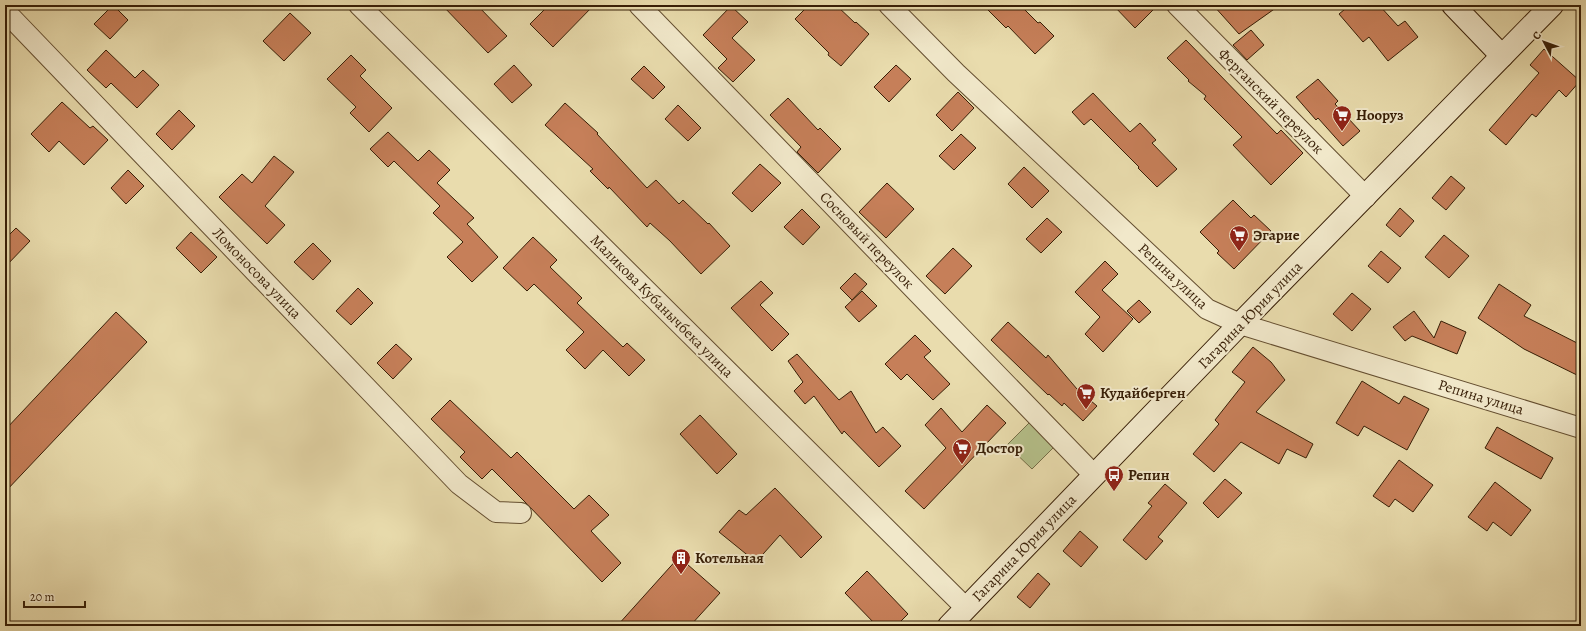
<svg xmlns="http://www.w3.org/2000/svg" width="1586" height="631" font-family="Alegreya,serif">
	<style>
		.green { fill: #b5c08a; stroke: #766f48 }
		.building { fill: #c67f59; stroke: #371e06 }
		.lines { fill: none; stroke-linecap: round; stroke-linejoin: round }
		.street-casing { stroke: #644e30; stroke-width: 22 }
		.secondary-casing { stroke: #371e06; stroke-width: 24 }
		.street { stroke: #f1e8ca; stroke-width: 20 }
		.secondary { stroke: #f1e8ca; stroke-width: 22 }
		.labels { text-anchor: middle; stroke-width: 4; stroke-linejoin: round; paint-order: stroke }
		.street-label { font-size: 15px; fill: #371e06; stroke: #f1e8ca }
		.poi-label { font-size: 15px; font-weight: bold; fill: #371e06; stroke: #f1e8ca; text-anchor: start }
	</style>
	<rect width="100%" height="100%" fill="#e9dcad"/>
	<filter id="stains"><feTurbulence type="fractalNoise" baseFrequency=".005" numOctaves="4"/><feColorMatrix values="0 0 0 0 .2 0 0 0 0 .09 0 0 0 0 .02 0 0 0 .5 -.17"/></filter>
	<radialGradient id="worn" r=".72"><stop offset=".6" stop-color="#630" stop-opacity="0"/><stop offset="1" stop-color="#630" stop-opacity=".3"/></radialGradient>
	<!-- green -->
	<path class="green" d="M1033,419L1058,443L1032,469L1007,445Z"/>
	<!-- building -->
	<g class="building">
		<path d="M113,5L128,20L110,39L94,24Z"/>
		<path d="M442,5H477L507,36L488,53Z"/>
		<path d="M549,5H594L553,47L530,24Z"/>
		<path d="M809,5H836L855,23L856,22L869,34L841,66L828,55L829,53L795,19Z"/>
		<path d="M983,5H1020L1038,23L1040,22L1054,36L1035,54L1008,26L1006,28Z"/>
		<path d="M1113,5H1158L1135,28Z"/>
		<path d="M1213,5H1280L1239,34Z"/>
		<path d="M1350,5H1379L1398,26L1405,21L1418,37L1388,61L1369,37L1363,42L1339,14Z"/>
		<path d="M731,6L748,22L732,38L755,60L733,82L718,68L727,59L703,35Z"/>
		<path d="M290,13L311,33L284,61L263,41Z"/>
		<path d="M1251,30L1264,45L1247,60L1233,45Z"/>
		<path d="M1186,40L1277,134L1281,130L1303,153L1271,185L1233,145L1242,137L1204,99L1206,96L1188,81L1189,80L1167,58Z"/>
		<path d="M1544,49L1580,81L1566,97L1559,90L1536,117L1532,114L1506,145L1489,130L1539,73L1530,65Z"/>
		<path d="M106,50L135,78L143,70L159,85L137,108L111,83L106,88L87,70Z"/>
		<path d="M351,55L366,70L360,76L392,108L369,132L350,113L356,107L327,79Z"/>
		<path d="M514,65L532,85L512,103L494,84Z"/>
		<path d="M896,65L911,79L889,102L874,87Z"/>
		<path d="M644,66L665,87L653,99L631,79Z"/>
		<path d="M1318,79L1338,101L1335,104L1360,131L1343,146L1318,118L1316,120L1296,97Z"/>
		<path d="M958,92L974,108L952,131L936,115Z"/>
		<path d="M1093,93L1130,132L1140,123L1156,140L1152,143L1177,169L1157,187L1138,168L1139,167L1091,119L1084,125L1072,112Z"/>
		<path d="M788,98L818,130L820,128L841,149L818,173L797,152L801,147L770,115Z"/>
		<path d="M62,102L90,128L93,126L108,140L84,165L59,141L49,152L31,134Z"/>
		<path d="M565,103L598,133L597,134L647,188L656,180L679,204L683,200L708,224L709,223L730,246L701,274L670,241L650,223L647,227L609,187L608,189L590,171L593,169L545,125Z"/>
		<path d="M678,105L701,128L688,141L665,119Z"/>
		<path d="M179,110L195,126L172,150L156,134Z"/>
		<path d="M388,132L418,161L429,150L450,170L437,183L474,218L467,224L498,257L472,282L447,257L463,242L433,213L440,206L394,161L388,167L370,149Z"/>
		<path d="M961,134L976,148L954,170L939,156Z"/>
		<path d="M274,156L294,172L265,206L285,225L267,244L219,197L242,174L252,183Z"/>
		<path d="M760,164L781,183L752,212L732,193Z"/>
		<path d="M1024,167L1049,191L1032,208L1008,184Z"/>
		<path d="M128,170L144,186L126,204L111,188Z"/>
		<path d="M1451,176L1465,188L1446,210L1432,198Z"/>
		<path d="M887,183L914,209L886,238L859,212Z"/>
		<path d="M1233,200L1251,218L1254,215L1271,231L1234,269L1217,253L1219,251L1200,232Z"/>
		<path d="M1400,208L1414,221L1400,237L1386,225Z"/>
		<path d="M802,209L820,227L803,245L784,227Z"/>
		<path d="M1047,218L1062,232L1041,253L1026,239Z"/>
		<path d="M16,228L30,241L5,267V239Z"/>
		<path d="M191,232L217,257L201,273L176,248Z"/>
		<path d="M1444,235L1469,256L1449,278L1425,257Z"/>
		<path d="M533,237L557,260L550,267L582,298L577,303L623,347L627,343L645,360L629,376L603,350L585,369L566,350L584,332L534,284L527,291L503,268Z"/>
		<path d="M313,243L331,261L313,280L294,262Z"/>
		<path d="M953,248L972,266L945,294L926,276Z"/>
		<path d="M1381,251L1401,268L1388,283L1368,266Z"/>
		<path d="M1105,261L1118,274L1102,290L1133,319L1103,352L1085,334L1100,317L1075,292Z"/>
		<path d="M855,273L867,284L852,300L840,288Z"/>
		<path d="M761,281L773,293L760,305L789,334L772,351L731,308Z"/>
		<path d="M1499,284L1531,305L1524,316L1581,345V377L1524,349L1478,318Z"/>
		<path d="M358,288L373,303L351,325L336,311Z"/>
		<path d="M862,291L877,306L859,322L845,307Z"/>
		<path d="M1352,293L1371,309L1352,331L1333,314Z"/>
		<path d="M1139,300L1151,312L1139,323L1127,311Z"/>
		<path d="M1414,311L1434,338L1441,321L1466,332L1457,354L1412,336L1405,341L1393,327Z"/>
		<path d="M116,312L147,342L5,492V430Z"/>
		<path d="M1008,322L1046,358L1048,355L1077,389L1097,406L1083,421L1064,403L1062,406L1049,394L1048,395L991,340Z"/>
		<path d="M915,335L931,351L924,357L950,384L933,400L907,374L901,380L885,364Z"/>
		<path d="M396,344L412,359L393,379L377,363Z"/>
		<path d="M1253,347L1271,362L1285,380L1256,412L1313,444L1306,458L1287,449L1279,464L1241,442L1214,472L1193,454L1219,424L1215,420L1245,382L1232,372Z"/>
		<path d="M797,354L839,400L851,391L876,433L883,427L901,446L879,467L844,431L842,434L814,396L805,404L794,391L803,382L788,361Z"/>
		<path d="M1362,381L1399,404L1404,396L1429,409L1407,450L1364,426L1358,436L1336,423Z"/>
		<path d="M450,400L511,458L517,452L574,509L589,495L609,515L591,531L621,563L602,582L527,504L492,469L482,479L460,457L465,452L431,419Z"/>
		<path d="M987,405L1006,423L924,509L905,491L946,448L925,425L941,408L962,432Z"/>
		<path d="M700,415L737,454L717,474L680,434Z"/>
		<path d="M1497,427L1553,458L1541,479L1485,448Z"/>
		<path d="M1399,460L1433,485L1413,512L1395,499L1389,507L1373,496Z"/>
		<path d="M1225,479L1242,493L1218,518L1203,503Z"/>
		<path d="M1495,482L1531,510L1511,536L1493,522L1487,531L1468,517Z"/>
		<path d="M1165,484L1187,503L1158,537L1163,541L1146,560L1123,540L1152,506L1148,503Z"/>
		<path d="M775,488L822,537L801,558L780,535L756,562L719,532L739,510L746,515Z"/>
		<path d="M1080,531L1098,547L1081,567L1063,551Z"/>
		<path d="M679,557L720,593L690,626H617Z"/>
		<path d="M867,571L908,614L896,626H877L845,593Z"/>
		<path d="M1038,573L1050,584L1030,608L1017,597Z"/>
	</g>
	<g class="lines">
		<!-- street casing -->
		<g class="street-casing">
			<g id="street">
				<path d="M359,5L966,608"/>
				<path d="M639,5L1094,475"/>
				<path d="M889,5L956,73L1207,309L1240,324L1581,428"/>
				<path d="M1177,5L1366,197"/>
				<path d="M5,11L459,484L496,512L521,513"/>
			</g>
		</g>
		<!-- secondary casing -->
		<g class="secondary-casing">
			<g id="secondary">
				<path d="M1453,5L1502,56"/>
				<path d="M949,626L1240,324L1552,5"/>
			</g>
		</g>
		<!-- street -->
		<use href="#street" class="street"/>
		<!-- secondary -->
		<use href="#secondary" class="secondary"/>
	</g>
	<!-- icons -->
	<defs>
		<g id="supermarket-pin" transform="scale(1)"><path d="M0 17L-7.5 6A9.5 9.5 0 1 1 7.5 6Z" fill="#8f2418" stroke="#f1e8ca"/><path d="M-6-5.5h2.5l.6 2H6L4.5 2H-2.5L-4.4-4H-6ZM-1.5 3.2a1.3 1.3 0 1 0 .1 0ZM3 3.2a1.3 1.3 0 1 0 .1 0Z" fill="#fff"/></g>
		<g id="bus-pin" transform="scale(1)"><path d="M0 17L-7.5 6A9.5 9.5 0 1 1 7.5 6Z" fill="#8f2418" stroke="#f1e8ca"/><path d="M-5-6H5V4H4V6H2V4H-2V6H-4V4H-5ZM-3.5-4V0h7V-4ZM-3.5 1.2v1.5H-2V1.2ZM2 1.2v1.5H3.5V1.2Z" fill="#fff"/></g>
		<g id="building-pin" transform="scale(1)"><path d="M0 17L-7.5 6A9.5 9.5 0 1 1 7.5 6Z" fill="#8f2418" stroke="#f1e8ca"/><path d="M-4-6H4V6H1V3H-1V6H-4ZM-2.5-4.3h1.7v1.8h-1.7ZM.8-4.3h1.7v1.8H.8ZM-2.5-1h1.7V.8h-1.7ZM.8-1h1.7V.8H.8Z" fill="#fff"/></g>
	</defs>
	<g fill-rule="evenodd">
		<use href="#supermarket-pin" x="1342" y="115"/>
		<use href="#supermarket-pin" x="1239" y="235"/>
		<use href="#supermarket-pin" x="1086" y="393"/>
		<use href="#supermarket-pin" x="962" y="448"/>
		<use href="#bus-pin" x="1114" y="475"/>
		<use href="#building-pin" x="681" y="558"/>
	</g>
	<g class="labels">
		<!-- street labels -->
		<g class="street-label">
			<text transform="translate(1271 101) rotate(45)" y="5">Ферганский переулок</text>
			<text transform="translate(867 240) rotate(46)" y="5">Сосновый переулок</text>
			<text transform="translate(257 273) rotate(46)" y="5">Ломоносова улица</text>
			<text transform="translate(1173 276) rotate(43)" y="5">Репина улица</text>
			<text transform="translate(662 306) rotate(45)" y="5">Маликова Кубанычбека улица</text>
			<text transform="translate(1250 315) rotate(-46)" y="5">Гагарина Юрия улица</text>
			<text transform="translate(1481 397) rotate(17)" y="5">Репина улица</text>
			<text transform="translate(1024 548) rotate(-46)" y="5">Гагарина Юрия улица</text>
		</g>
		<!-- poi labels -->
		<g class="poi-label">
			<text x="1356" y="120">Нооруз</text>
			<text x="1253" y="240">Эгарие</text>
			<text x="1100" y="398">Кудайберген</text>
			<text x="976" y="453">Достор</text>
			<text x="1128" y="480">Репин</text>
			<text x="695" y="563">Котельная</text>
		</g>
	</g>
	<!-- margin -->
	<rect width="1586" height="631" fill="none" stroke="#e9dcad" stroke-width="20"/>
	<rect x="6" y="6" width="1574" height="619" fill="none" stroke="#371e06" stroke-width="2"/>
	<rect x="10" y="10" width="1566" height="611" fill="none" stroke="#371e06"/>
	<!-- north arrow -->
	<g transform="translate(1544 42) rotate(311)" stroke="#f1e8ca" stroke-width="3" paint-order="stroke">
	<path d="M0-3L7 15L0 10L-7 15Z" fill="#371e06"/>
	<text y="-6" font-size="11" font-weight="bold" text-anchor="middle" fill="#371e06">С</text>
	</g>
	<!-- scale -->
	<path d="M24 601v6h61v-6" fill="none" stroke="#371e06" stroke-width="2"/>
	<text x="30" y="601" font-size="12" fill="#371e06" stroke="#f1e8ca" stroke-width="3" paint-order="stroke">20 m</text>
	<rect width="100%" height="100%" filter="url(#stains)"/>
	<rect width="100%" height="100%" fill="url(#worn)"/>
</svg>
